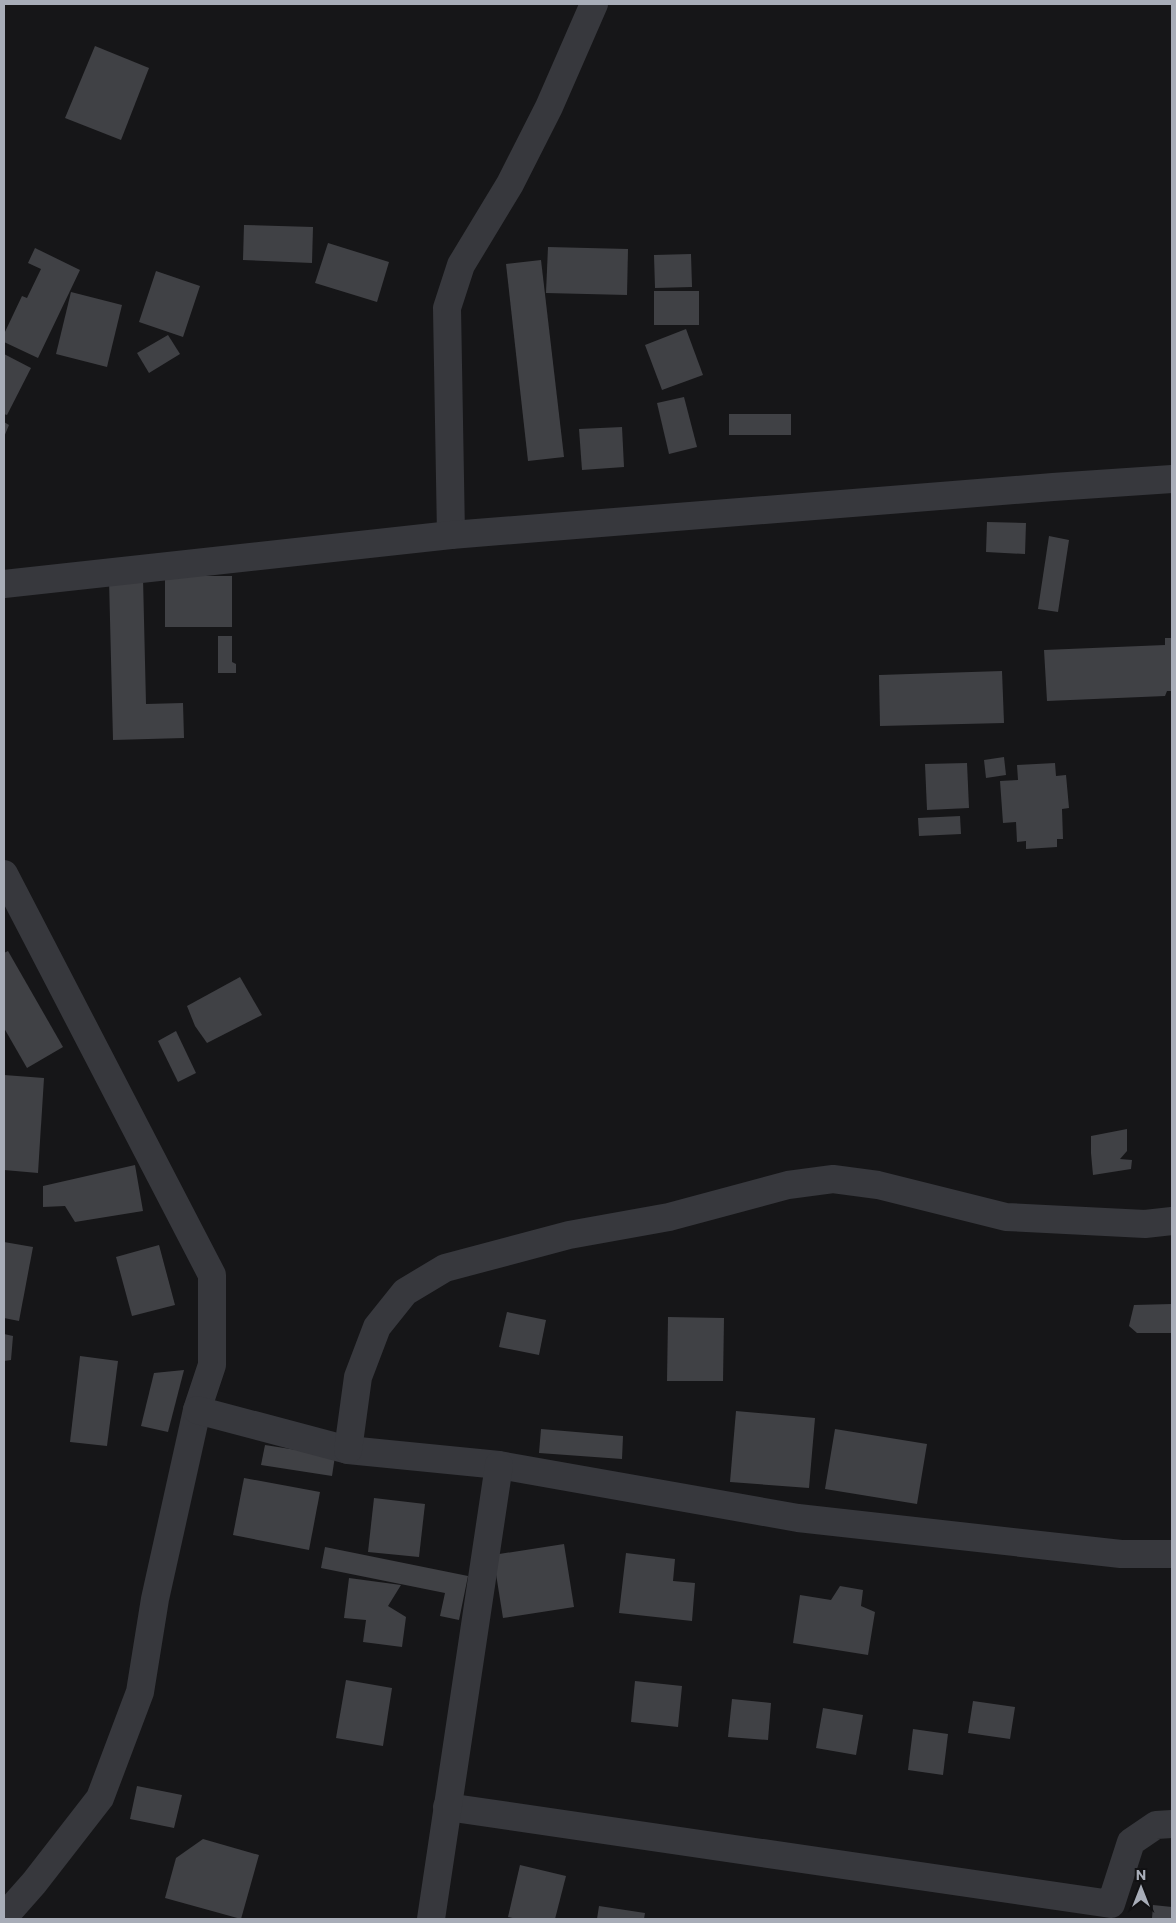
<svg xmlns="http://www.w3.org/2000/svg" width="1176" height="1923" font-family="Commissioner,sans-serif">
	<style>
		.building { fill: #404145 }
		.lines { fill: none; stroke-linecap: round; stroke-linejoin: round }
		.minor { stroke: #37383d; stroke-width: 28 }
	</style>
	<rect width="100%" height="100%" fill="#161618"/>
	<!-- building -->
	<g class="building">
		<path d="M95,46L149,68L121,140L65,118Z"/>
		<path d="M244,225L313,227L312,263L243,260Z"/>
		<path d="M328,243L389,262L377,302L315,283Z"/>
		<path d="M548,247L628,249L627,295L546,293Z"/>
		<path d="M35,248L80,270L38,358L4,342V334L22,296L27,298L41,269L28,263Z"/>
		<path d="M691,254L692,287L655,288L654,255Z"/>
		<path d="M541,260L564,457L528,461L506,264Z"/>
		<path d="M156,271L200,286L183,337L139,322Z"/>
		<rect x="654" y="291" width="45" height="34"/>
		<path d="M71,292L122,305L107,367L56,354Z"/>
		<path d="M686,329L703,375L662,390L645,345Z"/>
		<path d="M168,335L180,354L149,373L137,353Z"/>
		<path d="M4,354L31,368L7,415L4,414Z"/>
		<path d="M684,397L697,447L669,454L657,403Z"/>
		<rect x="729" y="414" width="62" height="21"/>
		<path d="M4,422L9,425L4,437Z"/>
		<path d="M622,427L624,467L582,470L579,429Z"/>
		<path d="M987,522L1026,523L1025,554L986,552Z"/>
		<path d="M1049,536L1069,540L1058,612L1038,609Z"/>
		<rect x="165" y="576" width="67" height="51"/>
		<path d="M143,578L146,704L183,703L184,738L113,740L109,579Z"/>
		<path d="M218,636H232V662L236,664V673H218Z"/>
		<path d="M1165,638H1172V691H1167L1165,696L1047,701L1044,650L1165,645Z"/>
		<path d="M1002,671L1004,723L880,726L879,675Z"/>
		<path d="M1004,757L1006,775L986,778L984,760Z"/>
		<path d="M967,763L969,808L927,810L925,764Z"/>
		<path d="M1055,763L1056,776L1066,775L1069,808L1062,809L1063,839H1057V847L1026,849V841L1017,842L1016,822L1003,823L1000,781L1018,780L1017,765Z"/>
		<path d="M960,816L961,834L919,836L918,818Z"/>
		<path d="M8,951L63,1047L27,1068L4,1028V953Z"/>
		<path d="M240,977L262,1015L207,1043L195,1026L187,1006Z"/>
		<path d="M176,1031L196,1073L178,1082L158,1041Z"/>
		<path d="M4,1075L44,1078L38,1173L4,1170Z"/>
		<path d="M1127,1129V1151L1120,1159L1132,1160L1131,1169L1093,1175L1091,1153V1136Z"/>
		<path d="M135,1165L143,1211L75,1222L65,1206L43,1207V1186Z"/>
		<path d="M4,1242L33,1247L19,1321L4,1318Z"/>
		<path d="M159,1245L175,1305L132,1316L116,1257Z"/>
		<path d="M1172,1304V1333H1137L1129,1326L1134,1305Z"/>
		<path d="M507,1312L546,1320L539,1355L499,1347Z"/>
		<path d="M668,1317L724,1318L723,1381H667Z"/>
		<path d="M4,1334L13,1336L11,1360L4,1361Z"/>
		<path d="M80,1356L118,1361L107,1446L70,1442Z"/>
		<path d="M184,1370L168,1432L141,1426L154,1373Z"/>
		<path d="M736,1411L815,1418L809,1488L730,1482Z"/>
		<path d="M541,1429L623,1436L622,1459L539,1453Z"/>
		<path d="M835,1429L927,1444L917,1504L825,1489Z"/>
		<path d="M265,1445L335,1456L332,1476L261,1465Z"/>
		<path d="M244,1478L320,1492L309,1550L233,1535Z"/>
		<path d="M374,1498L425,1504L419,1557L368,1552Z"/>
		<path d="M564,1544L574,1607L503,1618L493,1555Z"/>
		<path d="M325,1547L468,1576L459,1620L440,1616L445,1593L321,1568Z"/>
		<path d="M626,1553L675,1559L673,1581L695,1583L692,1621L619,1613Z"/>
		<path d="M349,1578L401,1585L388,1606L406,1617L402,1647L363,1642L366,1620L344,1618Z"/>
		<path d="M840,1586L863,1590L861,1606L875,1612L868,1655L793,1643L800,1595L831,1600Z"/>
		<path d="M346,1680L392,1688L383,1746L336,1738Z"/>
		<path d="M635,1681L682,1686L678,1727L631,1722Z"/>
		<path d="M732,1699L771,1703L768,1740L728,1737Z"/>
		<path d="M973,1701L1015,1707L1010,1739L968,1733Z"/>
		<path d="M823,1708L863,1715L856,1755L816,1748Z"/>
		<path d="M913,1729L948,1734L943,1775L908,1770Z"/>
		<path d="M137,1786L182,1795L174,1828L130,1819Z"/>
		<path d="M203,1839L259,1855L241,1919L165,1898L176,1858Z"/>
		<path d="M520,1865L566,1876L555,1919H517L508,1917Z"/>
		<path d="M1153,1905L1172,1907V1919H1152Z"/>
		<path d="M599,1906L645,1913L644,1919H597Z"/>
	</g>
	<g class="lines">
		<!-- minor -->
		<g class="minor">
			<path d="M451,535L447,308L461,265L510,184L549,107L594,4"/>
			<path d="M4,584L451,535L1053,487L1172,479"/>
			<path d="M4,874L212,1275V1365L197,1410L155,1599L140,1692L100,1798L34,1883L4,1917"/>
			<path d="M197,1410L348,1450L499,1465L798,1518L1121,1554H1172"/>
			<path d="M348,1450L358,1377L377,1327L405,1292L445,1268L569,1235L669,1217L788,1185L833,1179L878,1185L1006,1217L1145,1224L1172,1221"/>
			<path d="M447,1807L1111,1904L1131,1842L1156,1825L1172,1824"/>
			<path d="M431,1919L499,1465"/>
		</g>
	</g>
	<!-- border -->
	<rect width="1176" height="1923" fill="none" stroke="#a8adb8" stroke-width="10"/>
	<!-- north arrow -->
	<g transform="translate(1141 1888)" stroke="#111113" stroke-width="4" paint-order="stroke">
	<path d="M0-4L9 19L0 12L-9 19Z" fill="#a8adb8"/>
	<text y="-8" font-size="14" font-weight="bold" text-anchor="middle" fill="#a8adb8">N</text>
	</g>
</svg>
